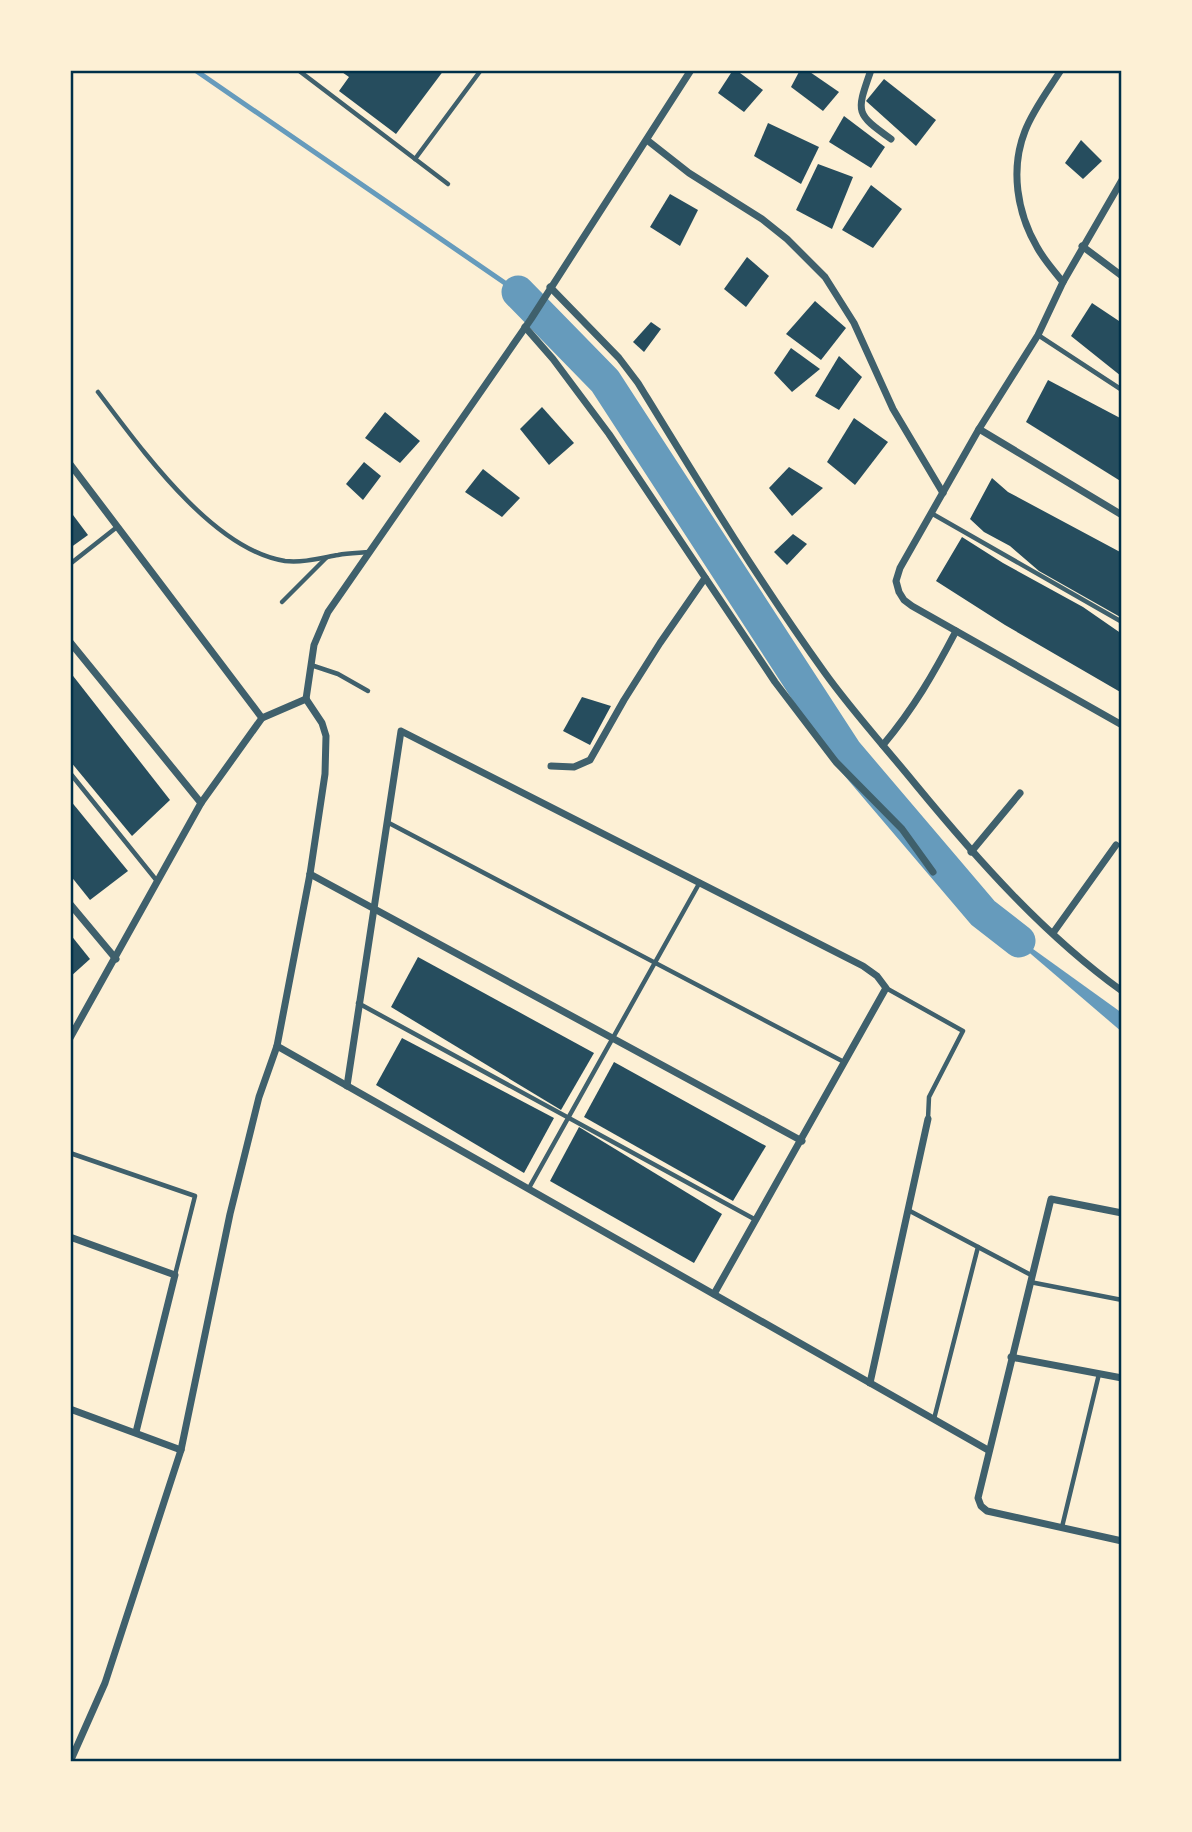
<svg xmlns="http://www.w3.org/2000/svg" width="1192" height="1832" font-family="'Fira Sans',sans-serif">
	<style>
		.water { fill: #669bbc }
		.lines { fill: none; stroke-linecap: round; stroke-linejoin: round }
		.stream { stroke: #669bbc; stroke-width: 5 }
		.river { stroke: #669bbc; stroke-width: 33 }
		.building { fill: #264d5e }
		.service { stroke: #3f606c; stroke-width: 4.5 }
		.minor { stroke: #3f606c; stroke-width: 7 }
		.neatline { fill: none; stroke: #003049; stroke-width: 2.5 }
	</style>
	<rect width="100%" height="100%" fill="#fdf0d5"/>
	<!-- water -->
	<path class="water" d="M983,913L1122,1013V1032Z"/>
	<g class="lines">
		<!-- stream -->
		<path class="stream" d="M195,70L518,292"/>
		<!-- river -->
		<path class="river" d="M518,292L605,381L846,752L983,913L1019,941"/>
	</g>
	<!-- building -->
	<g class="building">
		<path d="M339,70H444L396,134L339,91L349,77Z"/>
		<path d="M733,70H736L763,90L744,112L718,93Z"/>
		<path d="M800,70H807L839,92L823,111L791,87Z"/>
		<path d="M884,79L936,120L916,146L866,101Z"/>
		<path d="M844,116L885,147L871,168L829,142Z"/>
		<path d="M768,123L819,147L801,184L754,156Z"/>
		<path d="M1081,140L1102,161L1083,179L1065,163Z"/>
		<path d="M818,164L853,177L832,229L796,210Z"/>
		<path d="M871,185L902,209L873,248L842,230Z"/>
		<path d="M670,194L698,210L680,246L650,227Z"/>
		<path d="M747,257L769,276L746,307L724,289Z"/>
		<path d="M815,301L846,328L821,360L786,334Z"/>
		<path d="M1092,303L1122,323L1121,376L1071,336Z"/>
		<path d="M651,322L661,329L644,352L633,342Z"/>
		<path d="M791,348L820,369L792,392L774,373Z"/>
		<path d="M839,356L862,377L839,410L815,396Z"/>
		<path d="M1048,380L1122,419V482L1026,422Z"/>
		<path d="M542,407L574,443L549,465L520,429Z"/>
		<path d="M385,412L420,441L400,463L365,438Z"/>
		<path d="M854,418L888,442L855,485L827,462Z"/>
		<path d="M364,462L381,476L363,500L346,484Z"/>
		<path d="M789,467L823,488L792,516L769,488Z"/>
		<path d="M483,469L520,498L502,517L465,492Z"/>
		<path d="M992,478L1008,492L1122,553V618L1039,571L1010,546L984,532L970,519Z"/>
		<path d="M70,511L88,535L70,548Z"/>
		<path d="M793,534L807,544L787,565L774,552Z"/>
		<path d="M962,537L1003,563L1083,607L1122,634V693L1005,625L936,581Z"/>
		<path d="M70,672L170,800L132,836L70,761Z"/>
		<path d="M582,697L611,706L590,745L563,731Z"/>
		<path d="M70,800L128,871L90,900L70,875Z"/>
		<path d="M70,934L90,959L70,977Z"/>
		<path d="M418,957L594,1053L561,1110L391,1007Z"/>
		<path d="M402,1038L554,1118L524,1173L376,1085Z"/>
		<path d="M614,1062L766,1146L733,1201L584,1117Z"/>
		<path d="M579,1127L722,1214L694,1263L550,1181Z"/>
	</g>
	<g class="lines">
		<!-- service -->
		<g class="service">
			<path d="M298,70L448,184"/>
			<path d="M415,159L481,70"/>
			<path d="M1038,335L1122,390"/>
			<path d="M98,392C140,447 212,550 285,561C303,563 321,558 338,555C348,553 359,553 370,552"/>
			<path d="M931,513L1122,622"/>
			<path d="M70,564L117,527"/>
			<path d="M282,602L326,558"/>
			<path d="M311,665L338,674L368,691"/>
			<path d="M70,773L157,881"/>
			<path d="M387,822L844,1062"/>
			<path d="M886,988L963,1031L929,1097L928,1119"/>
			<path d="M358,1003L756,1220"/>
			<path d="M70,1153L195,1196L175,1275"/>
			<path d="M529,1188L700,882"/>
			<path d="M908,1210L1031,1275"/>
			<path d="M1030,1282L1122,1300"/>
			<path d="M934,1419L978,1247"/>
			<path d="M1062,1527L1099,1374"/>
		</g>
		<!-- minor -->
		<g class="minor">
			<path d="M871,70C856,113 855,113 891,139"/>
			<path d="M1061,70C1049,89 1033,110 1025,131C1010,169 1017,213 1037,247C1044,260 1054,271 1063,282"/>
			<path d="M647,140L689,173L762,219L787,239L825,277L854,323L893,409L943,493"/>
			<path d="M1122,180L1063,282L1038,335L979,429L900,568L896,581L899,592L904,600L912,606L1122,725"/>
			<path d="M1082,246L1122,276"/>
			<path d="M550,287L619,358L638,383C698,481 758,580 825,673C853,712 886,748 916,785C977,859 1043,934 1122,991"/>
			<path d="M525,327L553,359L609,434L775,682L836,762L902,829L933,872"/>
			<path d="M979,429L1122,515"/>
			<path d="M70,464L262,718"/>
			<path d="M70,642L201,803"/>
			<path d="M306,699L314,645L328,612L531,319L691,70"/>
			<path d="M883,745C914,708 934,673 956,631"/>
			<path d="M551,766L574,767L590,760L624,700L660,643L705,578"/>
			<path d="M971,852L1020,793"/>
			<path d="M310,874L802,1141"/>
			<path d="M70,904L116,959"/>
			<path d="M1053,933L1116,845"/>
			<path d="M70,1038L201,803L262,718L306,699"/>
			<path d="M277,1046L988,1450"/>
			<path d="M347,1086L401,731L863,966L877,976L886,988L714,1294"/>
			<path d="M1122,1213L1051,1199L978,1498L981,1506L987,1511L1122,1541"/>
			<path d="M70,1237L175,1275L136,1432"/>
			<path d="M1011,1357L1122,1378"/>
			<path d="M870,1383L928,1119"/>
			<path d="M70,1409L181,1450"/>
			<path d="M70,1762L105,1683L181,1450L230,1214L259,1097L277,1046L310,874L325,774L326,736L322,723L306,699"/>
		</g>
	</g>
	<!-- border -->
	<rect width="1192" height="1832" fill="none" stroke="#fdf0d5" stroke-width="144"/>
	<rect x="72" y="72" width="1048" height="1688" class="neatline"/>
</svg>
